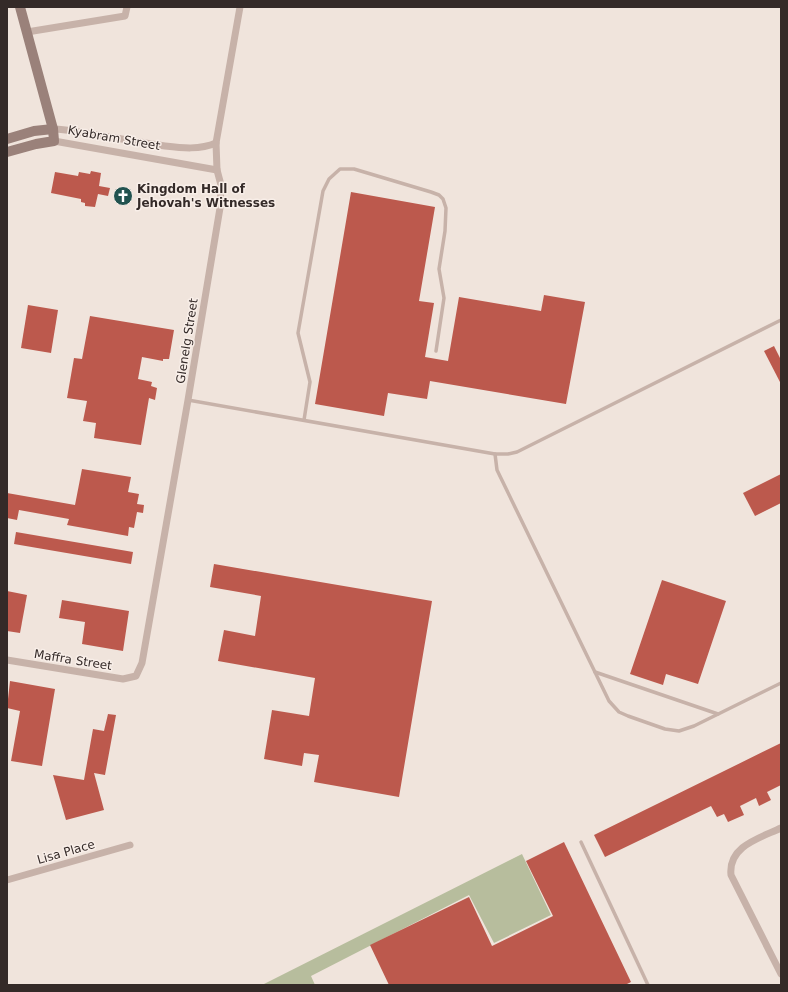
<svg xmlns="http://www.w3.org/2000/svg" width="788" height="992" font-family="'DejaVu Sans',sans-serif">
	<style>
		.green { fill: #b7bd9d }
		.building { fill: #bc594d }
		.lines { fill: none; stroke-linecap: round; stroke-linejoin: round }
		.lane { stroke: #c7b2a9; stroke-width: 3.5 }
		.street { stroke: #c7b2a9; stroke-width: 7 }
		.secondary { stroke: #9a817a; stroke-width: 10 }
		.labels { text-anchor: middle; stroke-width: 3; stroke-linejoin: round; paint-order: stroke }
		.street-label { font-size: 12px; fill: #342a28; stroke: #f8eee8 }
		.poi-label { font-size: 12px; font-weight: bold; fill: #342a28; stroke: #f8eee8; text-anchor: start }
	</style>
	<rect width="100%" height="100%" fill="#f0e4dc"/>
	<!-- green -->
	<path class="green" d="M522,854L551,915L494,943L469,895L311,976L315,985H262Z"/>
	<!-- building -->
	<g class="building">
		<path d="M91,171L101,173L99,186L110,188L108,196L98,194L95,207L85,206V203L81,202V199L51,193L55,172L78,176L79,172L90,174Z"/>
		<path d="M351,192L435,207L419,301L434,303L425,357L448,361L459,297L541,311L544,295L585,302L566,404L430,381L427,399L388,393L384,416L315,404Z"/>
		<path d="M28,305L58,310L51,353L21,348Z"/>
		<path d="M90,316L174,330L169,359H163V361L142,357L138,379L152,382L151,386L157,388L155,400L149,398L141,445L94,438L96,423L83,421L87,401L67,398L74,358L82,359Z"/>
		<path d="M774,346L781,360V384L764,351Z"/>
		<path d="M82,469L131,477L128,492L139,494L137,504L144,505L143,513L137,512L134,528L129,527L128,536L67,525L69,519L19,510L17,520L7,518V493L75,505Z"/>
		<path d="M781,474V503L755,516L743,493Z"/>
		<path d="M16,532L133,552L131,564L14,544Z"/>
		<path d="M214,564L432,601L399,797L314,782L319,755L304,753L302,766L264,759L272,710L309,716L315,678L218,661L224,630L255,636L261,596L210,587Z"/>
		<path d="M662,580L726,601L698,684L666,674L663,685L630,674Z"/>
		<path d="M7,591L27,595L20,633L7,631Z"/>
		<path d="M62,600L129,611L123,651L82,644L85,622L59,618Z"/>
		<path d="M10,681L55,689L42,766L11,761L20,711L7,708Z"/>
		<path d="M108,714L116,715L105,775L94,773L104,810L66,820L53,775L84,780L93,729L104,731Z"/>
		<path d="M781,743V785L767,792L771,800L759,806L756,798L740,806L744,815L728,822L724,814L717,817L711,806L605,857L594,835Z"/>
		<path d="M564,842L631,982L625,985H389L370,945L469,897L492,946L553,916L526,861Z"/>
	</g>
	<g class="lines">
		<!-- lane -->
		<g class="lane">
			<path d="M781,320L517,452L508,454H495L497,470L609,701L619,712L628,716L665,729L679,731L694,726L781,683"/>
			<path d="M188,400L495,454"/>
			<path d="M304,420L310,382L298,333L323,191L329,179L340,169H354L431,192L439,195L443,199L446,208L445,231L439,269L444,298L436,351"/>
			<path d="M595,672L718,714"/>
			<path d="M581,842L648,985"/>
		</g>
		<!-- street -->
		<g class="street">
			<path d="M27,32L125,16L127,7"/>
			<path d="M53,129C68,129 83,133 98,135C121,139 143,143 165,146C182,148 200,150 216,143"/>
			<path d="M54,141L217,170"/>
			<path d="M7,660L123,679L136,676L142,663L188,400L220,208L221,185L217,170L216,143L240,7"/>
			<path d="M781,828C760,838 728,846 731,875L781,974"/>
			<path d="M7,880L130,845"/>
		</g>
		<!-- secondary -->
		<g class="secondary">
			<path d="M7,139L34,131L53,129"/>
			<path d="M7,152L36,144L54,141L53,129L20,7"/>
		</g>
	</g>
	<!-- icons -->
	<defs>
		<g id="church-disc" transform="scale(1)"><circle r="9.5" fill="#21524f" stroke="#f8eee8"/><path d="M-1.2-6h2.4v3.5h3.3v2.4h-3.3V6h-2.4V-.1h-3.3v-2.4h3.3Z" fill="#fff"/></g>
	</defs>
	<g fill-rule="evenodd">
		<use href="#church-disc" x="123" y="196"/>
	</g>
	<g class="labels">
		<!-- street labels -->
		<g class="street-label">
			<text transform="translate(114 138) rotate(10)" y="4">Kyabram Street</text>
			<text transform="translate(187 341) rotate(-81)" y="4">Glenelg Street</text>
			<text transform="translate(73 660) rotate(9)" y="4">Maffra Street</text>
			<text transform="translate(66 852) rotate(-16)" y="4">Lisa Place</text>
		</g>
		<!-- poi labels -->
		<g class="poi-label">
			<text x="137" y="193">Kingdom Hall of<tspan x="137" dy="14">Jehovah's Witnesses</tspan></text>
		</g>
	</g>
	<!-- border -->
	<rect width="788" height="992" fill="none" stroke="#342a28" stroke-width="16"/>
</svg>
